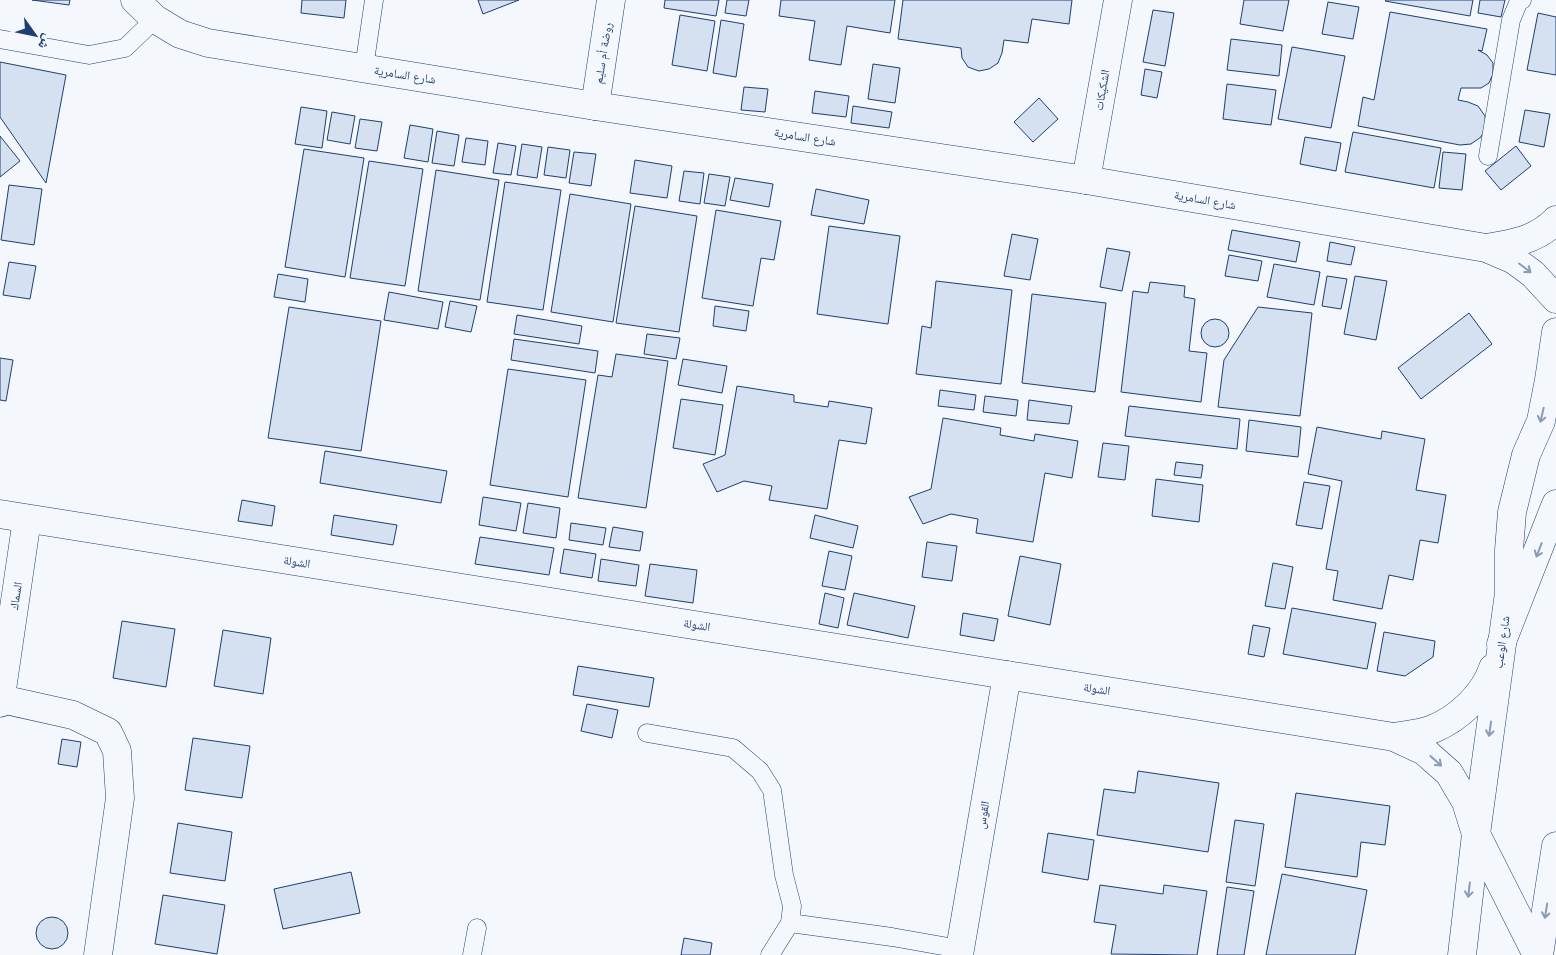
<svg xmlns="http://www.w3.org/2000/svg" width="1556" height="955" font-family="Quicksand,'Noto Naskh Arabic',sans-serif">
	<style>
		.building { fill: #d5e0f0; stroke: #1d3f73 }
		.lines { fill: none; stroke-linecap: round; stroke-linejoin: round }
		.lane-casing { stroke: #1d3f73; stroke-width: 19 }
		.street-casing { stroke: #1d3f73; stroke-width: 29 }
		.primary-casing { stroke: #1d3f73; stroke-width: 29 }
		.lane { stroke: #f4f7fb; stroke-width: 18 }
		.street { stroke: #f4f7fb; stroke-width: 28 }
		.primary { stroke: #f4f7fb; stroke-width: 28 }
		.oneway { stroke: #889bb7 }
		.labels { text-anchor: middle; stroke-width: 4; stroke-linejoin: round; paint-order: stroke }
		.street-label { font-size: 12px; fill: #1d3f73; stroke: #f4f7fb }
	</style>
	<rect width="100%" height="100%" fill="#f4f7fb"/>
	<!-- building -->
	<g class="building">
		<path d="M32,0H70L69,5Z"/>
		<path d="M302,0H346L344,18L301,13Z"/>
		<path d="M478,0H519L483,14Z"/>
		<path d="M665,0H719L716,16L664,8Z"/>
		<path d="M727,0H749L746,16L725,13Z"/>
		<path d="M781,0H895L890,33L847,26L841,65L809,60L815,21L779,16Z"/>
		<path d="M903,0H1072L1069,24L1032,19L1028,43L1004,40L1002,53L998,63L989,69L979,71L968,67L962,58L961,48L898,39Z"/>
		<path d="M1244,0H1289L1283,31L1240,24Z"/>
		<path d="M1386,0H1473L1470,16L1385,1Z"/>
		<path d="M1480,0H1505L1501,17L1478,13Z"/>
		<path d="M1328,2L1359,7L1353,39L1322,34Z"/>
		<path d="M1153,10L1174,13L1165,66L1143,62Z"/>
		<path d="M1390,12L1487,29L1482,51L1478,50L1487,55L1493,63V74L1489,83L1481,88H1461L1458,100L1468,102L1478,106L1485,116L1486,127L1481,137L1471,144L1460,145L1358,126L1363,97L1374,100Z"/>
		<path d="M1538,13L1556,17V75L1527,70Z"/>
		<path d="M680,15L715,21L707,71L672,65Z"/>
		<path d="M721,20L744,24L736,77L713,73Z"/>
		<path d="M1231,39L1282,45L1279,76L1227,70Z"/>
		<path d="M1292,47L1345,56L1331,128L1278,119Z"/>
		<path d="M0,62L66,75L46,183L0,117Z"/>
		<path d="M873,64L900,68L895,103L868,99Z"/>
		<path d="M1145,69L1162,72L1157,98L1141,95Z"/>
		<path d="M1227,84L1276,90L1271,125L1223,119Z"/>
		<path d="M744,87L768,89L765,112L741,110Z"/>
		<path d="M815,91L849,96L846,117L812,113Z"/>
		<path d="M1039,98L1058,119L1033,142L1014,122Z"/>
		<path d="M853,106L892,112L889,128L851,123Z"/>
		<path d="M301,107L327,111L322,148L295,144Z"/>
		<path d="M1525,110L1550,114L1544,147L1519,142Z"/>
		<path d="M332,112L355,116L350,144L327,140Z"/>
		<path d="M360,119L382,122L377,151L355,148Z"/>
		<path d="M410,125L433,129L428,162L404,158Z"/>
		<path d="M437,131L459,135L454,166L432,163Z"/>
		<path d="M1353,132L1441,148L1434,188L1345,172Z"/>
		<path d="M0,136L20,161L0,177Z"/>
		<path d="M1305,137L1341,143L1336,171L1300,164Z"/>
		<path d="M466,138L488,141L485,165L462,162Z"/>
		<path d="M498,143L516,146L511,175L493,173Z"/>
		<path d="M522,144L542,147L537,178L517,175Z"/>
		<path d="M1516,146L1531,166L1501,190L1485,171Z"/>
		<path d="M548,147L570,150L566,178L544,175Z"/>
		<path d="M304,149L364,158L345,277L285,267Z"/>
		<path d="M574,152L596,154L591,186L569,183Z"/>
		<path d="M1443,152L1466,154L1462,190L1439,188Z"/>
		<path d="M635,160L672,166L667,198L630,193Z"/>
		<path d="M369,161L423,169L405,286L350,278Z"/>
		<path d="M436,170L499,180L480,300L418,291Z"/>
		<path d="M684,171L704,173L700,204L679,201Z"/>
		<path d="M709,174L730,177L725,206L704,203Z"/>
		<path d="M735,178L773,184L769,207L730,200Z"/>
		<path d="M505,182L561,190L543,310L487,302Z"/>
		<path d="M9,185L42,189L34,245L1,240Z"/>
		<path d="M816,189L869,200L864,224L811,215Z"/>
		<path d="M570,194L631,204L613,322L551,312Z"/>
		<path d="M635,206L697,216L679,332L616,323Z"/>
		<path d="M716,210L781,221L774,260L761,258L753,306L702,298Z"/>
		<path d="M829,226L900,236L888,324L817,314Z"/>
		<path d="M1232,230L1300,242L1296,262L1228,250Z"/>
		<path d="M1012,234L1038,239L1030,280L1004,276Z"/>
		<path d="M1330,242L1355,247L1351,265L1327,261Z"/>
		<path d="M1107,248L1130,252L1122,291L1100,287Z"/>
		<path d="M1229,255L1262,261L1258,281L1225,276Z"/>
		<path d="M9,262L36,266L30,299L3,295Z"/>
		<path d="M1274,264L1320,272L1314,305L1267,297Z"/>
		<path d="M278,274L308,279L305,302L274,297Z"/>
		<path d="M1327,276L1347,279L1341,309L1322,306Z"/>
		<path d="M1355,276L1387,281L1376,340L1344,334Z"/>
		<path d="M936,281L1012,290L1001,384L916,374L922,326L931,328Z"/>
		<path d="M1150,282L1185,286L1184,297L1195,299L1189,351L1207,353L1201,402L1121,392L1133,291L1148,293Z"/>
		<path d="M389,292L443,302L438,329L384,320Z"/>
		<path d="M1032,294L1106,303L1095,392L1022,383Z"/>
		<path d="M450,301L477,306L471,332L445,327Z"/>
		<path d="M715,306L749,311L746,331L713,326Z"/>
		<path d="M289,307L381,321L361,451L268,438Z"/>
		<path d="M1258,307L1312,313L1300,416L1218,407L1224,360Z"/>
		<path d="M1469,313L1492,344L1421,399L1398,368Z"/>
		<path d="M517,315L582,326L579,344L514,334Z"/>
		<circle cx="1215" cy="333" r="14"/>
		<path d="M647,334L680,338L676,359L644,354Z"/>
		<path d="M514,339L598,351L595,373L511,360Z"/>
		<path d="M616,354L668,361L646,508L578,498L598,375L612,377Z"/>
		<path d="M0,358L13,360L6,401L0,400Z"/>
		<path d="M683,359L727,366L722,393L678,385Z"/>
		<path d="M508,369L586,380L568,497L490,485Z"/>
		<path d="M737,386L794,395V402L828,407L829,401L872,408L866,444L839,440L827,509L769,500L772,486L744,481L717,492L703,464L725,455Z"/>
		<path d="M940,390L976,395L974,410L938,406Z"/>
		<path d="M985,396L1018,400L1016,416L983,412Z"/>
		<path d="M681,399L723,405L715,455L673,448Z"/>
		<path d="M1029,400L1072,406L1069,424L1027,420Z"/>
		<path d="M1129,406L1240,419L1237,449L1125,436Z"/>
		<path d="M943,418L1001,428L1000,435L1034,441L1035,434L1078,441L1072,478L1045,473L1033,542L976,533L978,519L951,514L923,524L909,497L931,489Z"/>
		<path d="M1249,420L1301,427L1298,457L1246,451Z"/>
		<path d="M1317,427L1381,439L1382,431L1425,439L1416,490L1446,495L1438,543L1420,540L1413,580L1389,575L1382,609L1333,600L1338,571L1326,569L1342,481L1308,474Z"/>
		<path d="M1103,443L1129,446L1125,480L1098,477Z"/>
		<path d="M325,451L447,471L441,503L320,483Z"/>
		<path d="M1176,462L1203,465L1201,478L1174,475Z"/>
		<path d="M1156,479L1203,485L1199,522L1152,516Z"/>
		<path d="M1304,482L1330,486L1322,529L1296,525Z"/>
		<path d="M483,497L521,503L516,531L479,525Z"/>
		<path d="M242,500L275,506L272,526L238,521Z"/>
		<path d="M528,503L560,508L556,538L523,533Z"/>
		<path d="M334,515L397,525L393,545L331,535Z"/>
		<path d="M815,515L858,526L853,548L810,538Z"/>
		<path d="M571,523L606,528L603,545L569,540Z"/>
		<path d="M613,527L643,532L640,551L609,547Z"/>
		<path d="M480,537L554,548L549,575L475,564Z"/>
		<path d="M927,542L957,546L952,581L922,577Z"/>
		<path d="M564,549L596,554L592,578L560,573Z"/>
		<path d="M829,551L852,556L845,590L822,586Z"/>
		<path d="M1020,556L1061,564L1050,625L1008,616Z"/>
		<path d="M601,559L639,565L636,586L598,581Z"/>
		<path d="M1273,563L1293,567L1285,609L1265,606Z"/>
		<path d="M650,564L697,570L693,603L645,596Z"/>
		<path d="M825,593L844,598L838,628L819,624Z"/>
		<path d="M854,593L915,606L908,638L847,625Z"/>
		<path d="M1292,608L1376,623L1367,669L1283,654Z"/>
		<path d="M963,613L998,619L994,641L960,635Z"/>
		<path d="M122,621L175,629L166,687L113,678Z"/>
		<path d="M1253,625L1270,628L1264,657L1248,654Z"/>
		<path d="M223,630L271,638L263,694L214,686Z"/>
		<path d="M1384,632L1435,641L1433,657L1405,676L1377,671Z"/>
		<path d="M578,666L654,678L649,707L573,695Z"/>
		<path d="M587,704L618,710L612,738L581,731Z"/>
		<path d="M193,738L250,746L242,798L185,790Z"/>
		<path d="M62,739L81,742L77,767L58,764Z"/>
		<path d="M1138,771L1219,783L1208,852L1097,835L1104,789L1135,793Z"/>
		<path d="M1296,793L1390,806L1385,845L1361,842L1357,877L1285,867Z"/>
		<path d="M1235,820L1264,824L1255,886L1226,882Z"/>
		<path d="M178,823L232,832L225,881L170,873Z"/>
		<path d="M1048,833L1094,840L1088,880L1042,872Z"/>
		<path d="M351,872L360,913L283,929L274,889Z"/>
		<path d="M1282,874L1367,890L1355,955H1266Z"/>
		<path d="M1100,885L1163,894L1164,885L1207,891L1197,955L1111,954L1116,925L1094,922Z"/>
		<path d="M1227,887L1254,891L1244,955H1217Z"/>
		<path d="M163,895L225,905L217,954L155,944Z"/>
		<circle cx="52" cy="933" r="16"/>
		<path d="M684,938L712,943L710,955H681Z"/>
	</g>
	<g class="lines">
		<!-- lane casing -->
		<g class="lane-casing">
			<g id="lane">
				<path d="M0,39L89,55L125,48L155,19"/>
				<path d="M364,68L374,0"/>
				<path d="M1488,156L1511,20L1519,1L1522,0"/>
				<path d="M647,733L733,748L760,771L772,790L784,875L792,906L790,923L892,937L960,949"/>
				<path d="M472,955L477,928"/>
				<path d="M770,955L790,923"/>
			</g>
		</g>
		<!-- street casing -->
		<g class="street-casing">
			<g id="street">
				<path d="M135,0L155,19L180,34L208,43L595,106L1086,180L1486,248L1514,260L1533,274L1556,299"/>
				<path d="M595,106L611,0"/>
				<path d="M1086,180L1118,0"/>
				<path d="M1486,248C1512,244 1537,240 1556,220"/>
				<path d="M0,514L1394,737L1424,751L1449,773L1466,802L1476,834"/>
				<path d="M1,699L73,715L108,732L117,751L120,798L98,955"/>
				<path d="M0,703L27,519"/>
				<path d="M1394,737C1406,735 1421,734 1433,729C1459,718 1484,695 1493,668"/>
				<path d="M959,955L1007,675"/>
				<path d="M1462,955L1476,834L1509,593V550L1512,512L1526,455L1541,421L1549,380L1556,332"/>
			</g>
		</g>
		<!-- primary casing -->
		<g class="primary-casing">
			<g id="primary">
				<path d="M1501,644L1556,504"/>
				<path d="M1476,834L1537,955"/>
				<path d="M1539,955L1556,846"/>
			</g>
		</g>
		<!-- lane -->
		<use href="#lane" class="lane"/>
		<!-- street -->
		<use href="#street" class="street"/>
		<!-- primary -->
		<use href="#primary" class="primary"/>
	</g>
	<!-- one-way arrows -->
	<defs><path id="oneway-shaft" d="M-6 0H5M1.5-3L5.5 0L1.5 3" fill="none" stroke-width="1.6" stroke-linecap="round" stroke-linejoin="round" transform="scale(1.25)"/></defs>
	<g class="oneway">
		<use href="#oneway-shaft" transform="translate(1525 268) rotate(37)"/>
		<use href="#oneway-shaft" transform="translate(1542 415) rotate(103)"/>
		<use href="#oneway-shaft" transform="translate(1539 550) rotate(111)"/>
		<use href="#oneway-shaft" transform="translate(1490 729) rotate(98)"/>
		<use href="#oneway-shaft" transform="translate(1436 761) rotate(42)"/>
		<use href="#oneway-shaft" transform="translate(1469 890) rotate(97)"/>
		<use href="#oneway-shaft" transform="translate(1546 911) rotate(99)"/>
	</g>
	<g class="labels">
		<!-- street labels -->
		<g class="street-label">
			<text transform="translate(603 53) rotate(-81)" y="4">روضة أم سليم</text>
			<text transform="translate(405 75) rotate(9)" y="4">شارع السامرية</text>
			<text transform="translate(1102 90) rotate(-80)" y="4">الشكيكات</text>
			<text transform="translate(805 137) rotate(9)" y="4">شارع السامرية</text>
			<text transform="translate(1205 200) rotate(10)" y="4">شارع السامرية</text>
			<text transform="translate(297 562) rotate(9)" y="4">الشولة</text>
			<text transform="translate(16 596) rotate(-81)" y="4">السماك</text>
			<text transform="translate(697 625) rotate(9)" y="4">الشولة</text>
			<text transform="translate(1502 642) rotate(-82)" y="4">شارع الوعب</text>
			<text transform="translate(1097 689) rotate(9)" y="4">الشولة</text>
			<text transform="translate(983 815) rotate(-80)" y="4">القوس</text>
		</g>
	</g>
	<!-- north arrow -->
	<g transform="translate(35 35) rotate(123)" stroke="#f4f7fb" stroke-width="4" paint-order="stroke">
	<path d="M0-4L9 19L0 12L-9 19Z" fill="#1d3f73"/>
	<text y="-8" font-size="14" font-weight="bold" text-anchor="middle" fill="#1d3f73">ش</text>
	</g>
</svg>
